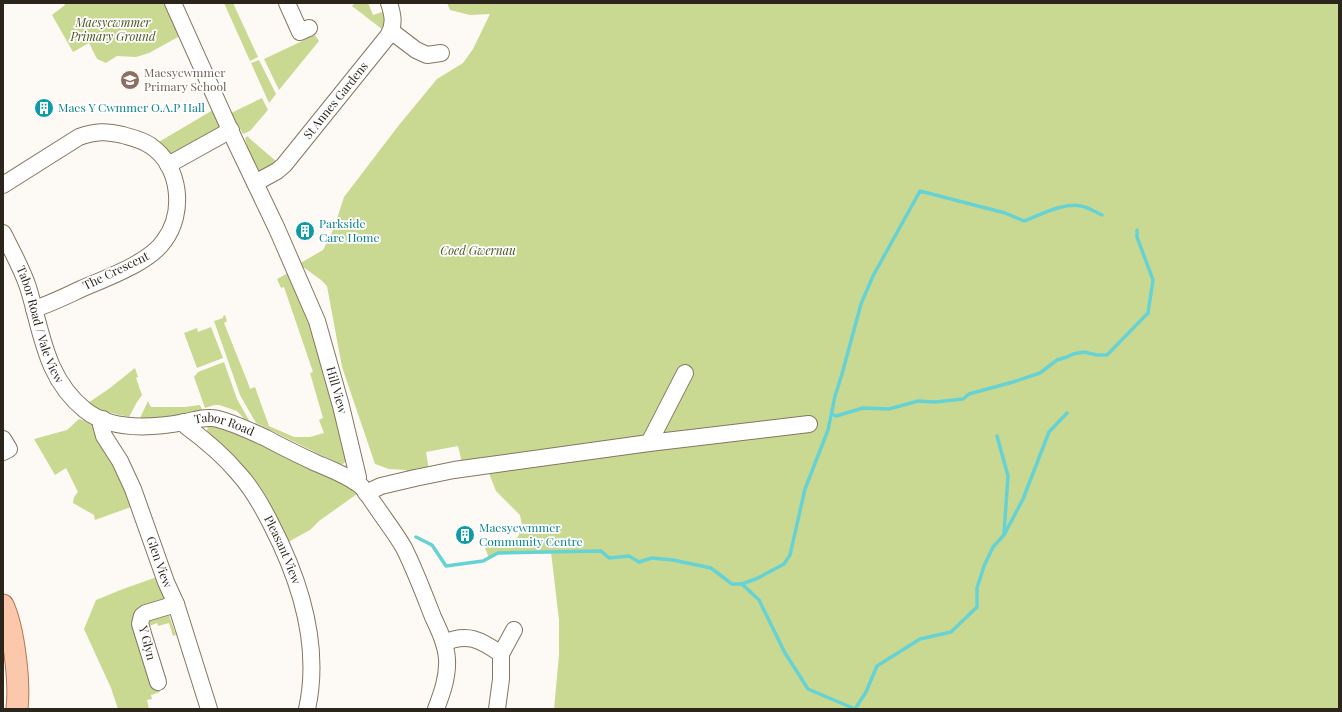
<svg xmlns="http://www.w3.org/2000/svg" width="1342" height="712" font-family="'Playfair Display',serif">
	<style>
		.green { fill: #cad991 }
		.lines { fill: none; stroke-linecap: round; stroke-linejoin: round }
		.stream { stroke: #67d2d4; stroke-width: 3.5 }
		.minor-casing { stroke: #857662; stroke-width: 18 }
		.major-casing { stroke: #b27755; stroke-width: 23 }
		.minor { stroke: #fff; stroke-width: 16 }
		.major { stroke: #fcc8ab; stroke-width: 21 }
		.labels { text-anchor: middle; stroke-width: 3.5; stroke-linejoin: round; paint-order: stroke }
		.park-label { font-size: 12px; font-style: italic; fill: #4b541e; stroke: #fff }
		.education-label { font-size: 12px; fill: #785e54; stroke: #fff; text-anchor: start }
		.street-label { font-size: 12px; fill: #2b251c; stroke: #fff }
		.culture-label { font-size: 12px; fill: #0d838f; stroke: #fff; text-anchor: start }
	</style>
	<rect width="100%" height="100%" fill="#fdfaf5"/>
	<!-- green -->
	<g class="green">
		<path d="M64,3H165L180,36L149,53L136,57L117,56L106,63L97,59L89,43L73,52L52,15L65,5Z"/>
		<path d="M224,3H233L258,57L250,61Z"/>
		<path d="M355,3H368L373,15L385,11L386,17L383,30L352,6Z"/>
		<path d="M447,3H1339V709H554L559,655V620L551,552L498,553L489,558L485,548L495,541H510L518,537L522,526L520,515L496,491L490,476L485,458L462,463L458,446L426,452L429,470L407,474L406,470L389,469L375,464L342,367L327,286L321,280L299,264L323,250L334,228L344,197L399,125L437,79L463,63L473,49L490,14L470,15L450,10Z"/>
		<path d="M315,35L319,41L279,90L264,59Z"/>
		<path d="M259,60L276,94L269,103L251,63Z"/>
		<path d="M262,98L268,110L250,131L243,134L231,113Z"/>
		<path d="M213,110L221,126L169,156L157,143Z"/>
		<path d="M248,136L249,138L277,162L260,172C249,167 248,148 245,138Z"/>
		<path d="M288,273L317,340L346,461L343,464H339L256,423L240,395L214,321L223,318V316L225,315L227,321L224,323L248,383L250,389L255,387L269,426L294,437H310L324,433L319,420L323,418L310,373L313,372L284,287L281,288L277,279Z"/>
		<path d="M211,327L223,358L197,368L184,333L197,328L198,332Z"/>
		<path d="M224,362L237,399L250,422L249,424L237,411L219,405H214L205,408L194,377L198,372Z"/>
		<path d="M135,368L138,377L136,378L142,395L137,402L129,417C115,414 100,411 88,403L110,388Z"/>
		<path d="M148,401L151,407H185L200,405L202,410C181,415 161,420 140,418Z"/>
		<path d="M79,419L91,423L119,473L131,507L95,520L94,515L73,503L74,497L78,492L66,468L55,475L34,439L67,430Z"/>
		<path d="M211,425H215L256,442L339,481L357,494L319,521L310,530L288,542L210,435L207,430L208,426Z"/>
		<path d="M157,577L164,599L146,609L160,692L151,695L152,699L147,700L149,709H118L111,688L84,629L96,600L123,589Z"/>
		<path d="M166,614L169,615L176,635L173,636L169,623L158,626L157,623L147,627V621Z"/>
	</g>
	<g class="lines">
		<!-- stream -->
		<g class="stream">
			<path d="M832,414L836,416L863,408L889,409L918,401L935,402L963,399L969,394L1013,382L1040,373L1057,360L1067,357L1073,354L1084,352L1097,355H1107L1148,313L1153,280L1137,237V230"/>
			<path d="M997,436L1008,476L1004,533"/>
			<path d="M416,537L432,545L446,566L483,561L498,553L601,551L609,558L629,556L639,562L652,558L673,560L711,568L732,584H742L758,578L784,564L790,555L805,489L828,430L835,396L842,374L861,304L873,276L920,191L1005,213L1024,221C1040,215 1064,202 1081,206C1088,207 1095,212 1102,215"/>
			<path d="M742,584L759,600L785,653L808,689L855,709L866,692L877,666L920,639L951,632L977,607V588L984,566L993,547L1004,535L1023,499L1049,432L1067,413"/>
		</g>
		<!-- minor casing -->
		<g class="minor-casing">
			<g id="minor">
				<path id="s1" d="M173,3L235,141L277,229L317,321L341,406L358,477L355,482"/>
				<path d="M287,3L300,32L309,28"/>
				<path d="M391,31L416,50L427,55L441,53"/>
				<path d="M168,165L231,130"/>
				<path id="s2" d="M255,183L277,171L284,165L388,36C395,25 393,15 389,3"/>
				<path d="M3,185L79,137C96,131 106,131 123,135C133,138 143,140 151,146C181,167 185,213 164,241C149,263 106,278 81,289C66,296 50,304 34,309"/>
				<path id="s3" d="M3,233C12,251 22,269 28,287C42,332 45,378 85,410C111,431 153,428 185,422C196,420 206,416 218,419C234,423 250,431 266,438C282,447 299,455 316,463C330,469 351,477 362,487C367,493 372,501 377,508C386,521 396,534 404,548C415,570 424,594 433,617C439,630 446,644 447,659C448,677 442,693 436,709"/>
				<path id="s4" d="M103,419L101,425L104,436L120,461L133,489L166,582L176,604L209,709"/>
				<path id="s5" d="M184,422L186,426C205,440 223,455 238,473C252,488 262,506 271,524C300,580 321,646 307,709"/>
				<path d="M3,439L9,449L3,452"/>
				<path d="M649,443L685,373"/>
				<path d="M366,493L381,486L415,478L454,470L649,443L809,424"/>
				<path d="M444,643C467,632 481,640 501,654V679L497,709"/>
				<path d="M501,654L514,630"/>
				<path d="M158,682L140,624L142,616L146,613L176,604"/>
			</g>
		</g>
		<!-- major casing -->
		<g class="major-casing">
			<path id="major" d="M3,605C14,629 20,682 17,709"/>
		</g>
		<!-- minor -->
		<use href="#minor" class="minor"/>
		<!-- major -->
		<use href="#major" class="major"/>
	</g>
	<!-- icons -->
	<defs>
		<g id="school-disc" transform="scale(1)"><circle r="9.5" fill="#8d6e63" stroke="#fff"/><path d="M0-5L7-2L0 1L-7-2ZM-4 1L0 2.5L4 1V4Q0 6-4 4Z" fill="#fff"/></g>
		<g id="building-disc" transform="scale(1)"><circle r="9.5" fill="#0f9aa8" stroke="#fff"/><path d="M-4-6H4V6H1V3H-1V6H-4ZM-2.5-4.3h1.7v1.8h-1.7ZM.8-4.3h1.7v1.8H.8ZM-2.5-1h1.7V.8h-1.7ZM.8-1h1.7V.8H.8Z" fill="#fff"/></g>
	</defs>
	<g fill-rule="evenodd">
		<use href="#school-disc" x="130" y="80"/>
		<use href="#building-disc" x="44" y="108"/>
		<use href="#building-disc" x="305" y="231"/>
		<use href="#building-disc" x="465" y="535"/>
	</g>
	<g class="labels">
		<!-- park labels -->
		<g class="park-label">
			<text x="113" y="27">Maesycwmmer<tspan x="113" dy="14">Primary Ground</tspan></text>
			<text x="478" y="255">Coed Gwernau</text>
		</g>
		<!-- education labels -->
		<g class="education-label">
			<text x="144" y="77">Maesycwmmer<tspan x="144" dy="14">Primary School</tspan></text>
		</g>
		<!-- street labels -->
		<g class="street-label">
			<text dy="4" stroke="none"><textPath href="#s2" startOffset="117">St Annes Gardens</textPath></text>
			<text transform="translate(116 271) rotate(-26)" y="4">The Crescent</text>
			<text dy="4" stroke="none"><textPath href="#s3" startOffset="99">Tabor Road / Vale View</textPath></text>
			<text dy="4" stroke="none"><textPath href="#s1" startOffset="421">Hill View</textPath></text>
			<text dy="4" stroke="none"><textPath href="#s3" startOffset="342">Tabor Road</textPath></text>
			<text dy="4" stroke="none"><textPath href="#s5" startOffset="164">Pleasant View</textPath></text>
			<text dy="4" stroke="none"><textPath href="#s4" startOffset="156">Glen View</textPath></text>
			<text transform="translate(147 643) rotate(75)" y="4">Y Glyn</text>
		</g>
		<!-- culture labels -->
		<g class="culture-label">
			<text x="58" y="112">Maes Y Cwmmer O.A.P Hall</text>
			<text x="319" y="228">Parkside<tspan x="319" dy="14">Care Home</tspan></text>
			<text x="479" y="532">Maesycwmmer<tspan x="479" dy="14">Community Centre</tspan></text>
		</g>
	</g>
	<!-- border -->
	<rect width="1342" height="712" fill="none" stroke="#2b251c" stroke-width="8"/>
</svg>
